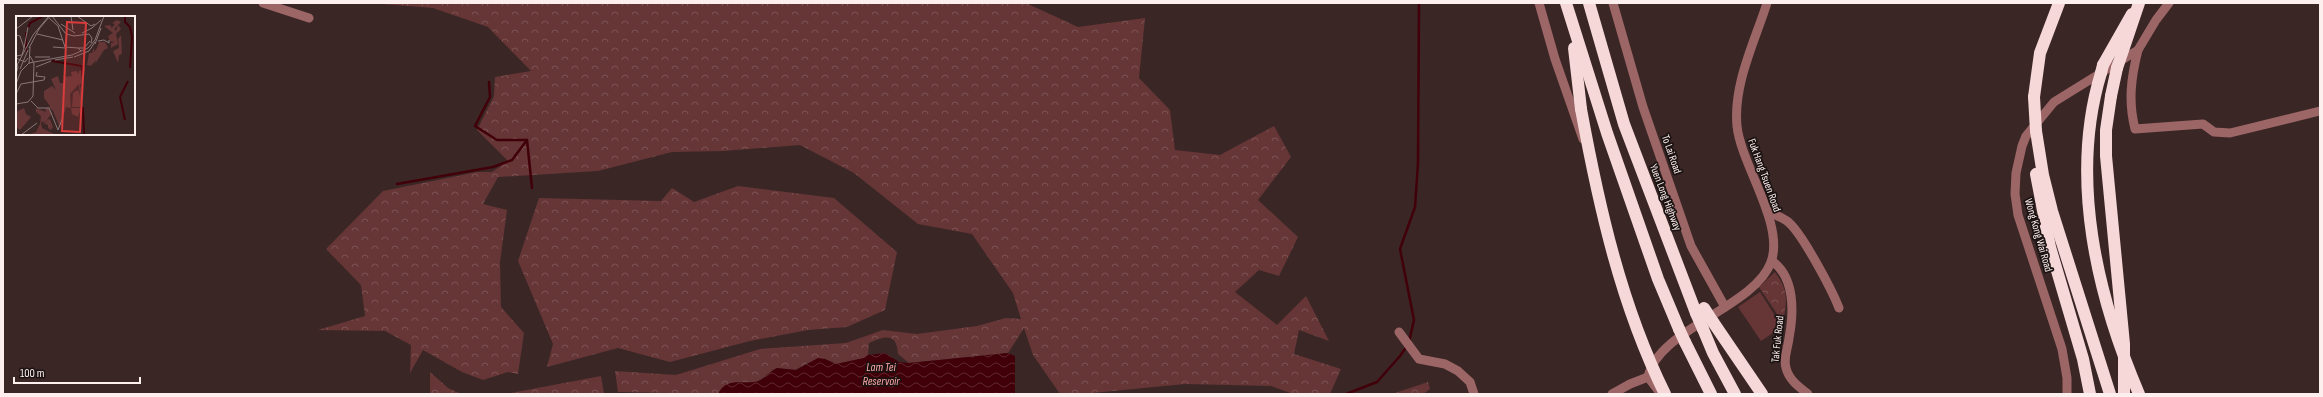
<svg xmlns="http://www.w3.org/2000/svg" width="2323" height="397" font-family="'Sofia Sans Condensed',sans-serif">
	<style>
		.grass { fill: #663536 }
		.forest { fill: url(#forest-crowns) }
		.water { fill: url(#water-waves) }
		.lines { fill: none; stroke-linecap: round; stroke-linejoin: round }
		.stream { stroke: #410009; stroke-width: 2.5 }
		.minor { stroke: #9d6666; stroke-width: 9 }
		.highway { stroke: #f5d8d7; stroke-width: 12 }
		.highway-bridge { stroke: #f5d8d7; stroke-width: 12 }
		.labels { text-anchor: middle; stroke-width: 3.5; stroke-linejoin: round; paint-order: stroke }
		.street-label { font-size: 11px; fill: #fdefee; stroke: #1b1212 }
		.water-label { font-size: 12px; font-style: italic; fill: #ffa7a7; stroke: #1b1212 }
		.inset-river { fill: none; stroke: #410009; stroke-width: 2 }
		.inset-road { fill: none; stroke: #897676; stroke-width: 1 }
		.view { fill: #da3c3c; fill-opacity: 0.15; stroke: #da3c3c; stroke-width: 2 }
		.inset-edge { fill: none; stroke: #fdefee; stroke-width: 2 }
	</style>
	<defs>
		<pattern id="forest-crowns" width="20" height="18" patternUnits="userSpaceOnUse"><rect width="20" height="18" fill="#663536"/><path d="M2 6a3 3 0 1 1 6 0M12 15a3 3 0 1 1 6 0" fill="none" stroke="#7d5353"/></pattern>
		<pattern id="water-waves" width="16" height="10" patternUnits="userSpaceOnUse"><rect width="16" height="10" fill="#410009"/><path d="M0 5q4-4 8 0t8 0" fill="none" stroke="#5d262d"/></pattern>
	</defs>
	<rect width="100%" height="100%" fill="#3b2626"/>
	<!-- grass -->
	<path class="grass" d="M1760,292L1782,327L1761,341L1738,307Z"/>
	<!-- forest -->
	<g class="forest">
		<path d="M371,3H1026L1078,27L1145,18L1139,78L1170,110L1175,150L1220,155L1274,126L1291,157L1258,200L1298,237L1279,276L1259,270L1235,292L1277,325L1306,296L1329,341L1299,330L1294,354L1341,369L1330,394H1293L1271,386L1185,384L1082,394H1060L1033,355L1024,328L1008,353L909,363L898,354C897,332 884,336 869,343L868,355L865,358L836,364L825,359L808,363L795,370L777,368C770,371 763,380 755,382C741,384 726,378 718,394L618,392L615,371L676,375L760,349L846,343L883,330L917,334L977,326L1006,318L1021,319L1013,293L972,234L918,224L854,173L800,145L723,151L672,152L598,171L498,177L483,204L507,210L500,262L501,307L524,333L518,374L508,372L483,380L462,372L423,350L410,373L411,345L385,331L318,330L365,316L361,285L326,249L383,191L477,172H492L508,161L477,130L494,96L495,77L531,71L488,27L433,8Z"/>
		<path d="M738,186L834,198L897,252L885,310L847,327L808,330L750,341L670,362L618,348L547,367L553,344L518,261L539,198L661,201L672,188L694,202Z"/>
		<path d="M1775,272C1789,292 1787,299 1783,323L1759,287Z"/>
		<path d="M430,372L448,388L461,394H430Z"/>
		<path d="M601,376L604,394H496L511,393Z"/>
		<path d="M1428,382L1430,389L1423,394H1392Z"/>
	</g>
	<!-- water -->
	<path class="water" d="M885,353L899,362L909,363L1008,353L1015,356V394H718C727,377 740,384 755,382C763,381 770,371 777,368L796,370L818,358L825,359L836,364L864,358L868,355Z"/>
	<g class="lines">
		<!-- stream -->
		<g class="stream">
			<path d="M489,82L490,97L475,126L497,140H527L532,188"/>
			<path d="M397,184L493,167L512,160L527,140"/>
			<path d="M1409,342L1414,320L1400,249L1415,207L1418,163L1419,3"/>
			<path d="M1346,394L1377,382L1400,356L1407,346"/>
		</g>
		<!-- minor -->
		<g class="minor">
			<path d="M263,3L309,18"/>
			<path d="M1539,3L1555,59L1583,139"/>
			<path d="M1613,3L1643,107L1691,246L1725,307"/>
			<path d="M2138,50C2131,78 2128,101 2135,129L2203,124L2214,132L2230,133L2320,111"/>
			<path d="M1767,211C1774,214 1781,217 1787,221C1801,231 1832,290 1839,308"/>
			<path d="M1772,261C1795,277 1794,312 1789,338C1788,348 1783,358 1786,368C1789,380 1799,387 1808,394"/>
			<path d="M1399,332L1419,359L1445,364L1458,371L1470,382L1474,394"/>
			<path d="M1612,394L1630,384L1648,377"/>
			<path d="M1661,394L1648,377C1658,329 1755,307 1771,262C1785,224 1741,165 1737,126C1733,84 1755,41 1767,3"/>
			<path d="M2067,394V378L2062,349L2018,215L2015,194L2016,173L2022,146L2026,136L2054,102L2138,50L2156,20L2169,3"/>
		</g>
		<!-- highway -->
		<g class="highway">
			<path d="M1566,3L1607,133L1658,279L1679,329"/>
			<path d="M1589,3L1624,124L1696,313"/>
			<path d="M1574,48L1581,109"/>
			<path d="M2103,65L2132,14"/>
			<path d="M2101,73C2069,178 2097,296 2139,394"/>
			<path d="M2111,96L2117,68"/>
			<path d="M2034,97L2040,53L2059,3"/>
			<path d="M2036,131L2043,175L2052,211L2110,394"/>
			<path d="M2036,174L2050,247L2083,359L2090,394"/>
			<path d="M1713,322L1762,394"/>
			<path d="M1703,329L1713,353L1735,394"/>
			<path d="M1685,342L1711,394"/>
		</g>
		<!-- highway-bridge -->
		<g class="highway-bridge">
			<path d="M2117,68L2139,3"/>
			<path d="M2101,73L2103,65"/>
			<path d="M2111,96L2106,130V156L2124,344V394"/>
			<path d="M2034,97L2036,131"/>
			<path d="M1581,109C1599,207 1621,305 1665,394"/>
			<path d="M1704,308L1713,322"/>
			<path d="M1696,313L1703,329"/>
			<path d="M1679,329L1685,342"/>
		</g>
	</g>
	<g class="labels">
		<!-- street labels -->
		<g class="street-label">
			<text transform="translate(1672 154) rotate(71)" y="4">To Lai Road</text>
			<text transform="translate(1765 175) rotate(70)" y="4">Fuk Hang Tsuen Road</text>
			<text transform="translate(1666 197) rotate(69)" y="4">Yuen Long Highway</text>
			<text transform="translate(2039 235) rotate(74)" y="4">Wong Kong Wai Road</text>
			<text transform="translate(1777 339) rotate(-84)" y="4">Tak Fuk Road</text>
		</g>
		<!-- water labels -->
		<g class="water-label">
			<text x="881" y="371">Lam Tei<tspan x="881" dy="14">Reservoir</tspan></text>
		</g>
	</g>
	<!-- overview -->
	<g transform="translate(16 16)">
		<rect width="119" height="119" fill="#3b2626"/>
		<path d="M101,4L105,6L98,13L100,15L102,9L105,13L100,18L102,28L95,32V27L99,26L94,25L92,20L97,17L88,10L94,9L96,12L99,8L96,7ZM105,19L106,38L103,39L102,47L97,35L103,32L102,23ZM83,26H89L92,32L88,34L79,48L80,44L75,50L71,49L73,37H76L78,31V36L81,32ZM68,49L69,53L67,66L64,68L66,83L64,91H56L57,77L62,74L64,80L63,68L54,78L55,92H65L62,101L56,98L55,92L50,91L44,112L37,95L33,91L32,92L36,97L37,101L36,97L31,104L34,103L37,111L35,114L32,112V109L29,108L31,104L28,108L27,105L25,107L26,112L40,119H12L20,116L24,108L25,100L20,96V92L30,96L29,93L34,90L28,82V75L36,70L40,74L35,63L42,60L44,67H48L49,61L56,60L55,56L60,55L63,58V55L68,53ZM8,92L10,98L15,101L4,114L0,111V96Z" fill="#663536"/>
		<path class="inset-river" d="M109,0V6L114,11L116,21L114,52M12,12L14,7L27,0M10,35V16M36,45L66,50L67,67M67,91L68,119M109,104L104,81L112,65"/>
		<path class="inset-road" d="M36,0L50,18L58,20L73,18L76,22L75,27M55,0L57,14M61,0L75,10L79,8M33,2L42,10L49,31L62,32L65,35M45,8L59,17M0,13L17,0M66,17L76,12L85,4M21,18L47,24M0,19L4,20L8,32L6,39L0,40M82,25L88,24L93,27V24M79,28L85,12M37,31L50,32M8,32L12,11M13,32L23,13L34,0M62,32H68L74,25M19,41H34M58,41L73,35L79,26M0,42L9,46L12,42M39,44L57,41M0,46L2,51L0,58M13,48L14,31M0,51L17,19L33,0M20,51L35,45M4,53L12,34M0,68L5,55L13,47L56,39L72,32L79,24L88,0M0,78L5,68L28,64L29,61L20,60L21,56M15,85L22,92H33L42,114L47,101M0,88L12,86L17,80L18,47L14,40M5,119L21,107"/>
		<path class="view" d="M51,6L70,7L64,116L46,115Z"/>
		<rect width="119" height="119" class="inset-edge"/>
	</g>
	<!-- border -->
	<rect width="2323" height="397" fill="none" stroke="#fdefee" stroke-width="8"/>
	<!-- scale -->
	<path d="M14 377v6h126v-6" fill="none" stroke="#fdefee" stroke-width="2"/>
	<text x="20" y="377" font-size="12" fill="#fdefee" stroke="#1b1212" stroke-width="3" paint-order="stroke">100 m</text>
</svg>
